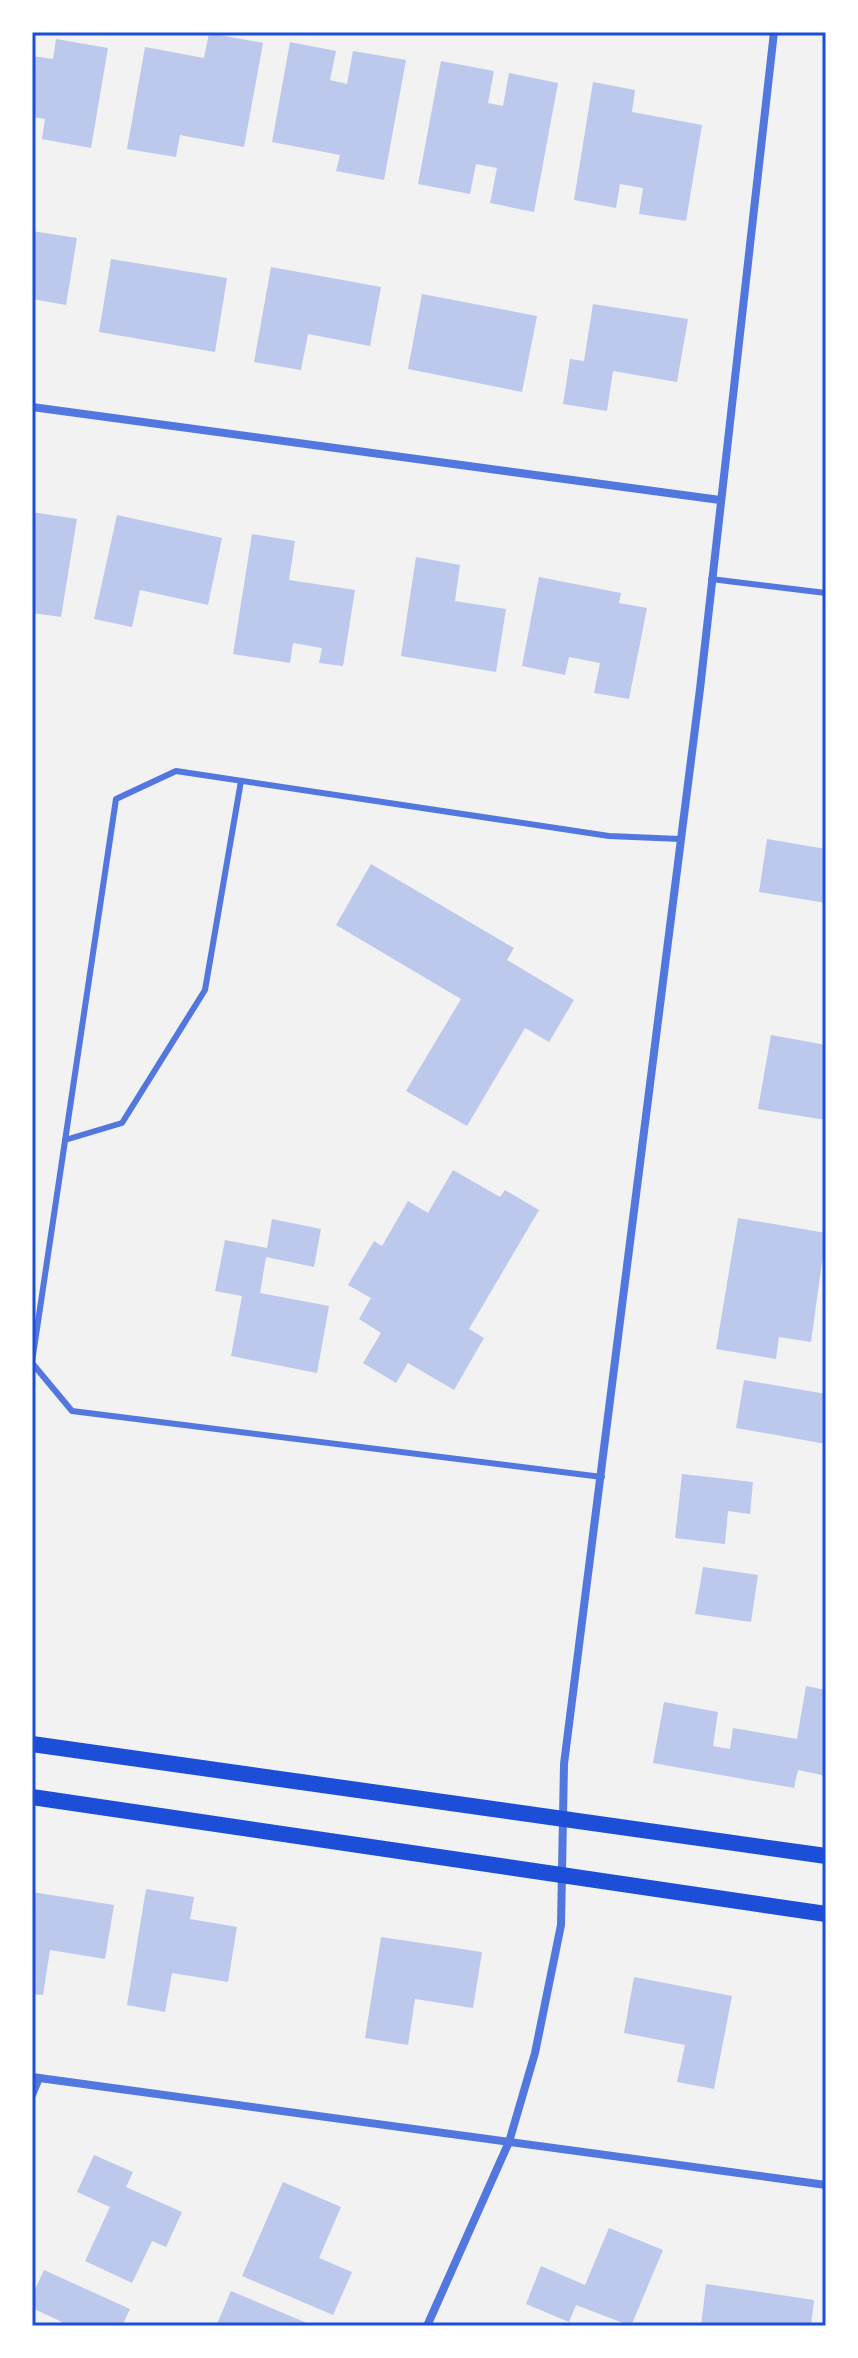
<svg xmlns="http://www.w3.org/2000/svg" width="858" height="2358" font-family="Cabin,sans-serif">
	<style>
		.building { fill: #bdc9ec }
		.lines { fill: none; stroke-linecap: round; stroke-linejoin: round }
		.service { stroke: #5277de; stroke-width: 6 }
		.minor { stroke: #5277de; stroke-width: 8 }
		.secondary { stroke: #1d4ed8; stroke-width: 16 }
		.neatline { fill: none; stroke: #1d4ed8; stroke-width: 3 }
	</style>
	<rect width="100%" height="100%" fill="#f2f2f2"/>
	<!-- building -->
	<g class="building">
		<path d="M209,33L263,43L244,147L180,135L176,157L127,149L145,47L204,58Z"/>
		<path d="M56,39L108,48L91,148L42,139L45,119L32,117V56L53,59Z"/>
		<path d="M290,42L336,51L330,80L347,84L353,51L406,60L384,180L336,171L340,155L272,142Z"/>
		<path d="M441,61L494,71L488,103L503,106L509,73L558,83L534,212L490,203L497,168L476,164L470,194L418,184Z"/>
		<path d="M593,82L635,90L632,112L702,125L686,221L639,214L643,188L620,184L616,208L574,200Z"/>
		<path d="M32,231L77,238L66,305L32,299Z"/>
		<path d="M111,259L227,278L215,352L99,332Z"/>
		<path d="M271,267L381,287L370,346L308,334L301,370L254,362Z"/>
		<path d="M422,294L537,316L522,392L408,369Z"/>
		<path d="M593,304L688,319L677,382L613,371L607,411L563,404L570,359L584,361Z"/>
		<path d="M32,512L77,519L61,617L32,613Z"/>
		<path d="M117,515L222,538L208,605L140,590L132,627L94,619Z"/>
		<path d="M252,534L295,541L289,580L355,590L343,666L319,663L322,648L293,643L290,663L233,654Z"/>
		<path d="M416,557L460,565L455,601L506,609L496,672L401,656Z"/>
		<path d="M539,577L621,593L619,603L647,608L629,699L594,693L600,663L569,657L565,675L522,666Z"/>
		<path d="M767,839L826,849V903L759,892Z"/>
		<path d="M371,864L514,948L507,960L574,1000L549,1042L525,1028L467,1126L406,1091L461,999L336,925Z"/>
		<path d="M771,1035L826,1045V1120L758,1109Z"/>
		<path d="M453,1170L500,1197L505,1190L539,1210L469,1329L484,1338L454,1390L408,1363L396,1383L363,1363L381,1333L359,1319L371,1298L348,1285L374,1241L382,1246L408,1201L428,1213Z"/>
		<path d="M738,1218L826,1233L811,1342L779,1337L776,1359L716,1349Z"/>
		<path d="M272,1219L321,1229L314,1267L266,1257L260,1293L329,1306L317,1373L231,1356L242,1296L215,1291L225,1240L267,1248Z"/>
		<path d="M744,1380L826,1394V1444L736,1428Z"/>
		<path d="M682,1474L753,1482L750,1514L728,1511L725,1544L675,1538Z"/>
		<path d="M703,1567L758,1575L751,1622L695,1614Z"/>
		<path d="M806,1686L826,1690V1776L798,1770L794,1788L653,1763L664,1702L718,1712L713,1746L730,1749L733,1728L797,1739Z"/>
		<path d="M146,1889L194,1897L190,1919L237,1927L228,1982L172,1973L165,2012L127,2005Z"/>
		<path d="M32,1892L114,1905L105,1959L50,1950L43,1995L32,1994Z"/>
		<path d="M381,1937L482,1952L473,2008L415,1999L408,2045L365,2038Z"/>
		<path d="M634,1977L732,1996L714,2089L677,2082L685,2045L624,2033Z"/>
		<path d="M94,2155L133,2172L126,2187L182,2212L166,2247L152,2241L132,2283L85,2261L110,2207L77,2192Z"/>
		<path d="M283,2182L341,2207L319,2258L352,2272L333,2315L242,2276Z"/>
		<path d="M609,2228L663,2250L631,2326L576,2305L569,2322L526,2304L541,2266L585,2285Z"/>
		<path d="M44,2270L130,2309L122,2326H60L62,2322L32,2308V2296Z"/>
		<path d="M706,2284L814,2300L811,2326H701Z"/>
		<path d="M231,2291L314,2326H216Z"/>
	</g>
	<g class="lines">
		<!-- service -->
		<g class="service">
			<path d="M711,579L826,593"/>
			<path d="M65,1140L122,1123L205,990L241,781"/>
			<path d="M32,1362L116,799L176,771L609,836L680,839"/>
			<path d="M32,1363L72,1411L602,1477"/>
		</g>
		<!-- minor -->
		<g class="minor">
			<path d="M32,407L720,500"/>
			<path d="M32,2077L826,2185"/>
			<path d="M32,2095L39,2078"/>
			<path d="M427,2326L509,2142L535,2053L561,1925L564,1764L700,689L774,32"/>
		</g>
		<!-- secondary -->
		<g class="secondary">
			<path d="M32,1744L826,1856"/>
			<path d="M32,1797L826,1914"/>
		</g>
	</g>
	<!-- border -->
	<rect width="858" height="2358" fill="none" stroke="#ffffff" stroke-width="68"/>
	<rect x="34" y="34" width="790" height="2290" class="neatline"/>
</svg>
